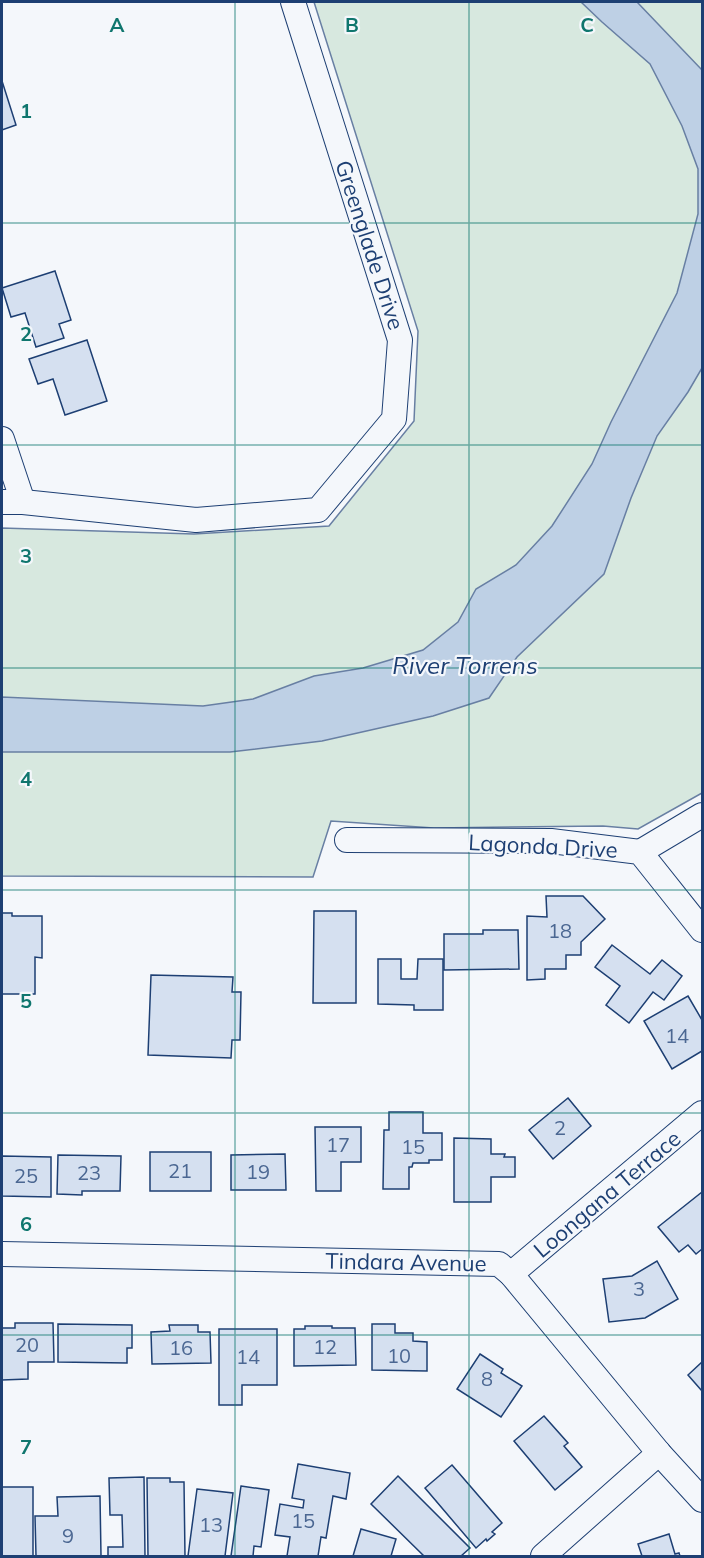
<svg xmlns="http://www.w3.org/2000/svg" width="704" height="1558" font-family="Mulish,sans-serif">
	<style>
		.green { fill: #d7e8df; stroke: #687fa3; stroke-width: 1.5 }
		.water { fill: #bed0e5; stroke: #687fa3; stroke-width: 1.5 }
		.building { fill: #d5e0f0; stroke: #1d3f73; stroke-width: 1.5 }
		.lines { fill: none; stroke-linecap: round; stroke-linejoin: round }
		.minor-casing { stroke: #1d3f73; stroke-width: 26 }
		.minor { stroke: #f4f7fb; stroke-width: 24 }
		.grid { fill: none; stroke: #0f766e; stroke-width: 1.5; stroke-opacity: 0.55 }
		.labels { text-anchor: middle; stroke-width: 4.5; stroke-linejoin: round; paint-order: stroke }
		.number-label { font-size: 20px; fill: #4b6792 }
		.street-label { font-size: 22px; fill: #1d3f73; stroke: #f4f7fb }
		.water-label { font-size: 24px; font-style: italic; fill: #1d3f73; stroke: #f4f7fb }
		.grid-label { font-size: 20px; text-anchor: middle; font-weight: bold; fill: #0f766e; stroke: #f4f7fb; stroke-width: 4.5; stroke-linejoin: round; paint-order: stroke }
	</style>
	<rect width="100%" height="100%" fill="#f4f7fb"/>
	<!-- green -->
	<path class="green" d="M314,2H702V793L638,829L603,826L434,828L331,821L313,877L2,876V528L194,534L329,526L414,421L418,331Z"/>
	<!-- water -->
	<path class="water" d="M581,2H637L702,70V368L688,392L657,436L631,498L604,574L517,657L489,698L433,716L322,741L230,752H2V697L203,706L253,699L314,676L363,668L423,650L458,622L476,589L516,565L552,526L592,464L611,422L677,293L698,214V169L682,126L650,64L602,22Z"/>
	<!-- building -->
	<g class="building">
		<path d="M2,81L16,125L2,130Z"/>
		<path d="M55,271L71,320L59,324L64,338L36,347L25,313L11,317L2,288Z"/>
		<path d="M87,340L107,401L65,415L53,379L38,384L29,359Z"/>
		<path d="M546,896H583L605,919L581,942V955H566V969H545V979L527,980V916L547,917Z"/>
		<path d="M314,911H356V1003H313Z"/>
		<path d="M2,913H12V916H42V958L35,957V994H2Z"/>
		<path d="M483,930H518L519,969L444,970V934H483Z"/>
		<path d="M612,945L650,974L662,960L682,976L664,1000L653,992L629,1023L606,1005L620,986L595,967Z"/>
		<path d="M378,959H401V979H417L418,959H443V1010H414V1005L378,1004Z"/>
		<path d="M151,975L233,977L232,992H241L240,1040H232L231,1058L148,1055Z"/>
		<path d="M688,996L702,1020V1051L672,1069L644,1021Z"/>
		<path d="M568,1098L591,1126L553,1159L529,1130Z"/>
		<path d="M389,1112H423V1133H442V1160H429V1163H413L412,1167H409V1189H383L384,1130H389Z"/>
		<path d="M315,1127H361V1162H341V1191H316Z"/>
		<path d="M454,1138L491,1139V1154H505L504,1157H515V1177H491V1202H454Z"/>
		<rect x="150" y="1152" width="61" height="39"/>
		<path d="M285,1154L286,1190H231V1155Z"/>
		<path d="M58,1155L121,1156L120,1191H82V1195L57,1194Z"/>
		<path d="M2,1156L51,1157V1197L2,1196Z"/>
		<path d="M702,1192V1249L696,1254L688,1245L679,1252L658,1227Z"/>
		<path d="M657,1261L678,1299L645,1318L609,1322L603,1279L632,1276Z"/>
		<path d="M15,1323H53L54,1362H28V1379L2,1380V1328H15Z"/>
		<path d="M58,1324L132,1325V1348H127V1363L58,1362Z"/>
		<path d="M372,1324H395V1333H413V1341L427,1342V1371L372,1370Z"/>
		<path d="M169,1325H198V1332H210L211,1363L152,1364L151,1332L170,1331Z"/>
		<path d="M305,1326H332V1328H355L356,1365L294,1366V1329H305Z"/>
		<path d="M219,1329H277V1385H242V1405H219Z"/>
		<path d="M480,1354L503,1369L501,1373L522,1386L501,1417L457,1389Z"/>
		<path d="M702,1362V1391L688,1375Z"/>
		<path d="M544,1416L568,1443L564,1446L582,1467L555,1490L514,1441Z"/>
		<path d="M298,1464L350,1473L346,1499L333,1496L326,1538L321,1537L318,1556H287L290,1537L275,1535L280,1504L303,1508L304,1500L292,1498Z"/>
		<path d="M452,1465L502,1523L492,1532L495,1534L487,1541L486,1539L476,1548L425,1488Z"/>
		<path d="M398,1476L470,1548L461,1556H424L371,1504Z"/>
		<path d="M144,1477L145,1556H108V1547H123L122,1515H110L109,1478Z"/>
		<path d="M147,1478H170V1482H184L185,1556H148Z"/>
		<path d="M241,1486L269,1490L261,1547L254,1546L253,1556H231Z"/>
		<rect x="2" y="1487" width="31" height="69"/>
		<path d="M197,1489L233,1493L225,1556H188Z"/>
		<path d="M100,1496L101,1556H36L35,1516H58L57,1497Z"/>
		<path d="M361,1529L396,1539L391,1556H353Z"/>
		<path d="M669,1534L675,1554L679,1553L680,1556H642L638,1544Z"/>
	</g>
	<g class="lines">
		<!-- minor casing -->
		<g class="minor-casing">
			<g id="minor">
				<path d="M2,439L23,502"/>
				<path d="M2,502H23L196,520L318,510L394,419L400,340L293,2"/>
				<path d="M347,840L551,841L640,852L702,930"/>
				<path d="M640,852L702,815"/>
				<path d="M2,1254L499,1264L511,1274L659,1453L702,1500"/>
				<path d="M511,1274L702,1113"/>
				<path d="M543,1556L659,1453"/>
			</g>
		</g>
		<!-- minor -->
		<use href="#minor" class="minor"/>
	</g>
	<!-- grid -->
	<path class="grid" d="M235,2V1556M469,2V1556M2,223H702M2,445H702M2,668H702M2,890H702M2,1113H702M2,1335H702"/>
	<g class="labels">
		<!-- number labels -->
		<g class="number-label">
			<text x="560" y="938">18</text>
			<text x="677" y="1043">14</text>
			<text x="560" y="1135">2</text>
			<text x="338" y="1152">17</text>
			<text x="413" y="1154">15</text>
			<text x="180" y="1178">21</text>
			<text x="258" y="1179">19</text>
			<text x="89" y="1180">23</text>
			<text x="26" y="1183">25</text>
			<text x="639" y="1296">3</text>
			<text x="27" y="1352">20</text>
			<text x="325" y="1354">12</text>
			<text x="181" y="1355">16</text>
			<text x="399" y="1363">10</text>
			<text x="248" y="1364">14</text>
			<text x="487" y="1386">8</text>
			<text x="303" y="1528">15</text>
			<text x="211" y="1532">13</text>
			<text x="68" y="1543">9</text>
		</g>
		<!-- street labels -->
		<g class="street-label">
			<text transform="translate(370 245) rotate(72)" y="8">Greenglade Drive</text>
			<text transform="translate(543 846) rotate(3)" y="8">Lagonda Drive</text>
			<text transform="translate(607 1194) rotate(-40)" y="8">Loongana Terrace</text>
			<text transform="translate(406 1262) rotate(1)" y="8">Tindara Avenue</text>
		</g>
		<!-- water labels -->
		<g class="water-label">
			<text x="465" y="674">River Torrens</text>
		</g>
	</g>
	<g class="grid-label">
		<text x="117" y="32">A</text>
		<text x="352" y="32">B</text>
		<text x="587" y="32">C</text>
		<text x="26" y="118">1</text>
		<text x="26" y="341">2</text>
		<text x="26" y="563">3</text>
		<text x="26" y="786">4</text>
		<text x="26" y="1008">5</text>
		<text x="26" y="1231">6</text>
		<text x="26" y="1454">7</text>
	</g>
	<!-- border -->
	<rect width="704" height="1558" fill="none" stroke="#1d3f73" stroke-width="6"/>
</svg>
